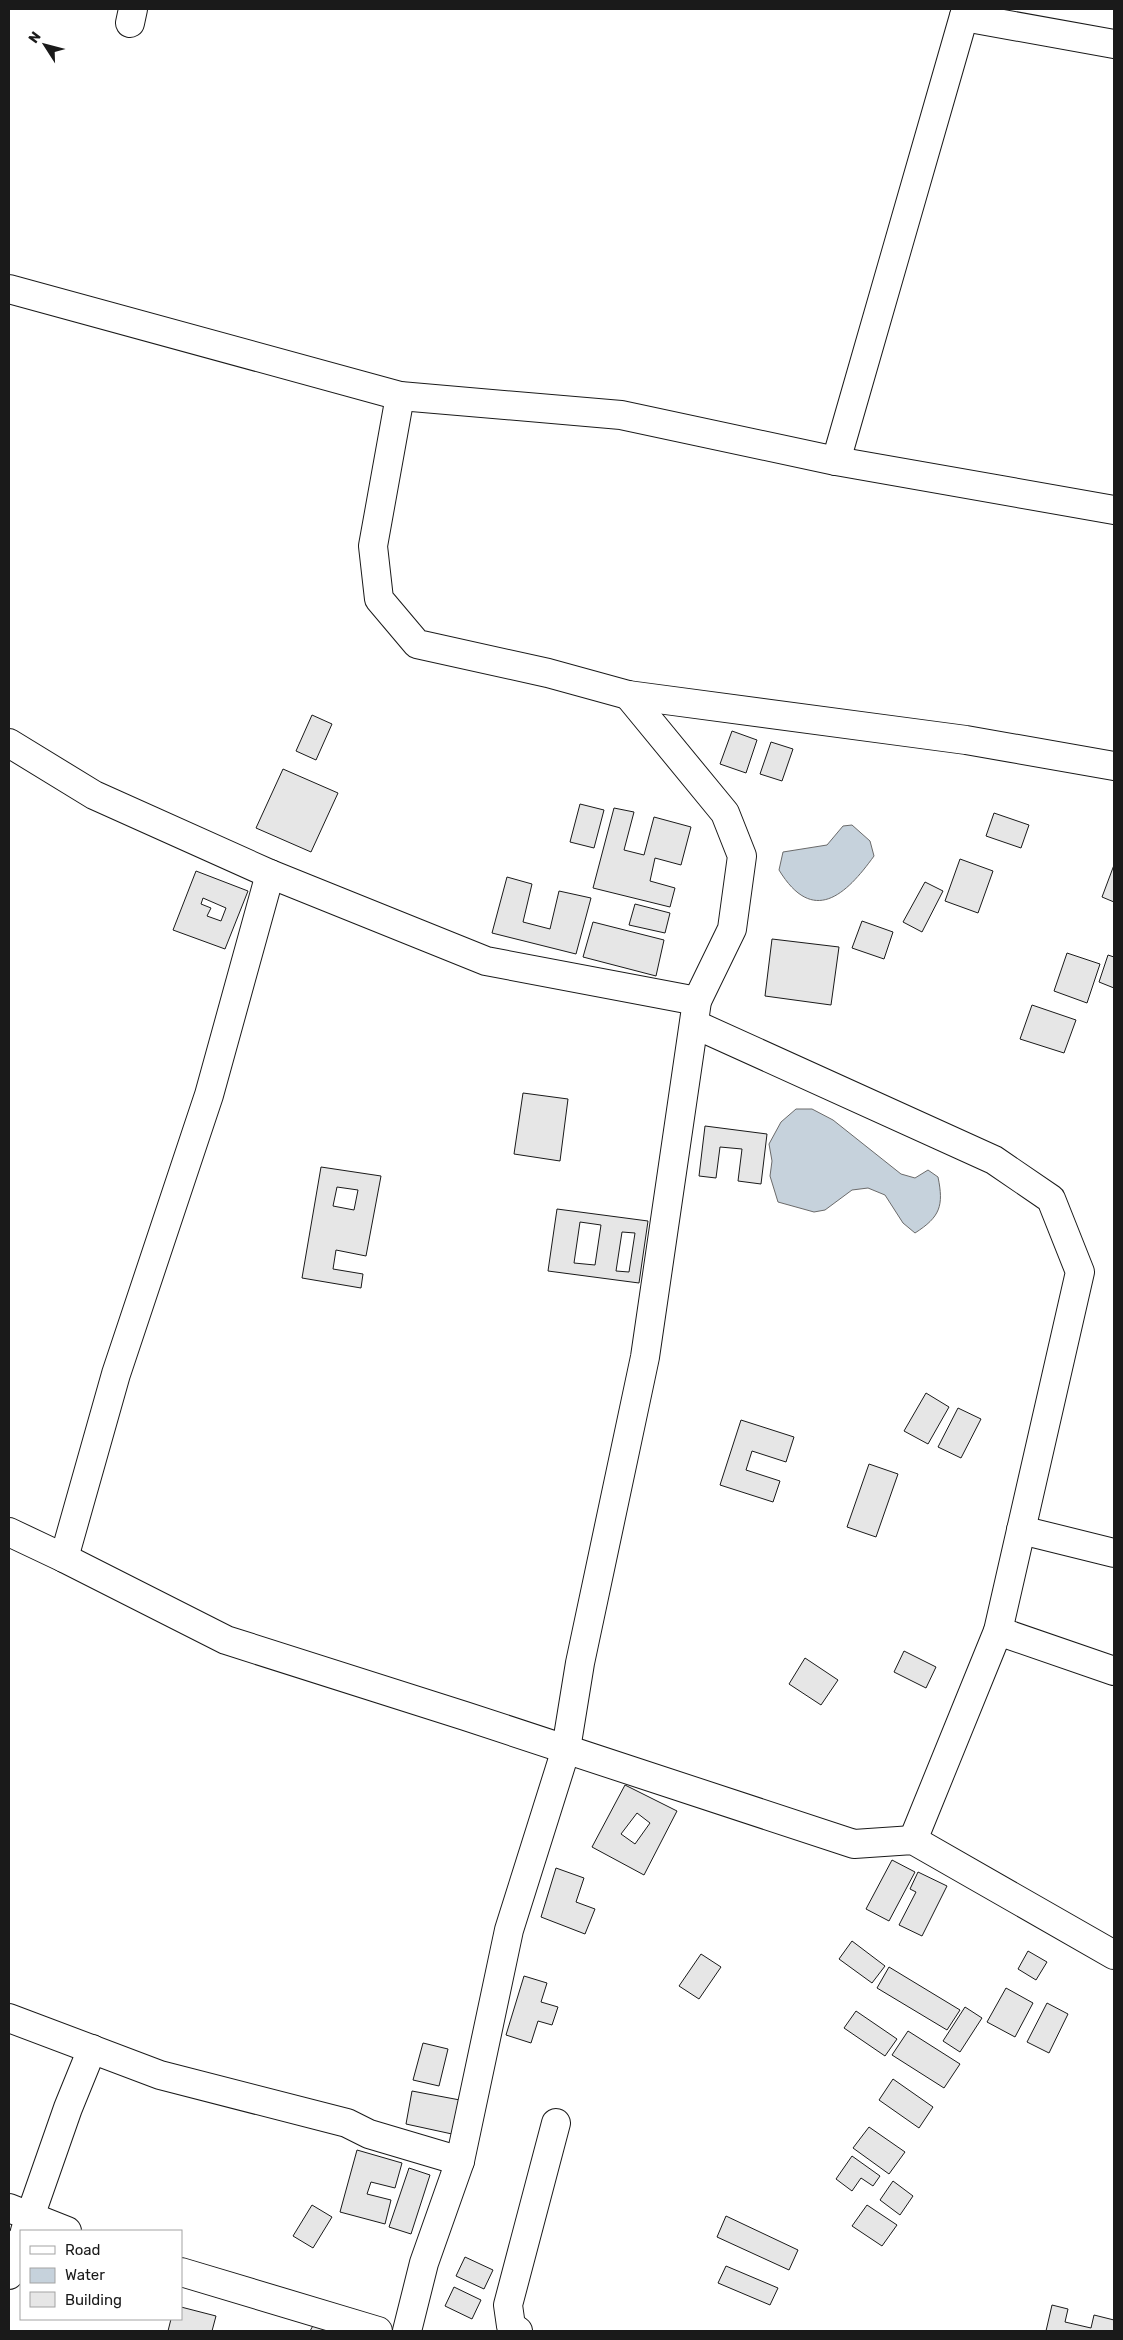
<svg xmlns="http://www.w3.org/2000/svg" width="1123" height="2340" font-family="Rubik,sans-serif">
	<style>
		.water { fill: #c6d2dc; stroke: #6a6a6a }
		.building { fill: #e6e6e6; stroke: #1a1a1a; fill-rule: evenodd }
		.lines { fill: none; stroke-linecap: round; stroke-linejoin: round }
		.minor-casing { stroke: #1a1a1a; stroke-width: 30 }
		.minor { stroke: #fff; stroke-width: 28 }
	</style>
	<rect width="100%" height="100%" fill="#fff"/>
	<!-- water -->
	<g class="water">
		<path d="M852,825L870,841L874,856C846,895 813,926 779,870L783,852L827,845L843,826Z"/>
		<path d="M796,1109H812L833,1120L901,1174L915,1178L928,1170L938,1177C944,1206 940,1217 915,1233L903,1223L885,1195L868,1188L852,1190L825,1210L814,1212L778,1202L770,1176L772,1161L769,1144L781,1122Z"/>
	</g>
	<!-- building -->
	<g class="building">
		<path d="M312,715L332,724L316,760L296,751Z"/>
		<path d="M732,731L757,740L746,773L720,764Z"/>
		<path d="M771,742L793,749L782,781L760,774Z"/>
		<path d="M283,769L338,793L311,852L256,828Z"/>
		<path d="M580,804L604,810L594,848L570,842Z"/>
		<path d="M614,808L634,812L624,850L644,855L654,817L691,827L681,865L655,858L650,881L675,888L670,907L593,888Z"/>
		<path d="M994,813L1029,825L1021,848L986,836Z"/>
		<path d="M960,859L993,871L978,913L945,901Z"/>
		<path d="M1114,865V902L1102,897Z"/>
		<path d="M196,871L248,891L225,949L173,930ZM203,898L226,908L221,921L207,916L211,908L201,904Z"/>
		<path d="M507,877L532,884L523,922L550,929L559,891L591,898L576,954L492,933Z"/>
		<path d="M925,882L943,891L922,932L903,922Z"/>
		<path d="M635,904L670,913L665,933L629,925Z"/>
		<path d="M862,921L893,932L884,959L852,948Z"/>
		<path d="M593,922L664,940L656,976L583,957Z"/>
		<path d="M772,939L839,947L831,1005L765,996Z"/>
		<path d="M1067,953L1100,964L1087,1003L1054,991Z"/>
		<path d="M1108,955L1114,957V988L1099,982Z"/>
		<path d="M1032,1005L1076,1020L1064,1053L1020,1039Z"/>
		<path d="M523,1093L568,1099L560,1161L514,1154Z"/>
		<path d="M705,1126L767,1134L761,1184L738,1181L742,1149L720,1147L716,1178L699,1176Z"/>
		<path d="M321,1167L381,1176L366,1256L336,1250L333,1269L363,1274L361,1288L302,1278ZM337,1187L358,1190L354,1210L333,1206Z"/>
		<path d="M557,1209L648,1221L639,1283L548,1271ZM580,1222L601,1225L595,1265L574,1263ZM622,1232L635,1233L629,1272L616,1271Z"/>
		<path d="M926,1393L949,1407L928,1444L904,1431Z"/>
		<path d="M958,1408L981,1419L961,1458L938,1447Z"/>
		<path d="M741,1420L794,1437L786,1462L752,1451L746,1470L780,1481L773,1502L720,1485Z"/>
		<path d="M869,1464L898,1474L876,1537L847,1527Z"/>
		<path d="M904,1651L936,1667L926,1688L894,1672Z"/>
		<path d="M805,1658L838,1680L821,1705L789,1684Z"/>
		<path d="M625,1785L677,1811L644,1875L592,1847ZM637,1813L650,1823L635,1844L621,1834Z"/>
		<path d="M892,1860L915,1872L889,1921L866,1909Z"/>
		<path d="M556,1868L584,1878L576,1902L595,1909L585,1934L541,1917Z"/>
		<path d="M918,1872L947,1886L922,1936L899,1925L916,1892L910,1889Z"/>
		<path d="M852,1941L885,1966L872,1983L839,1959Z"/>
		<path d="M1028,1951L1047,1962L1036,1980L1018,1969Z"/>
		<path d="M701,1954L721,1967L699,1999L679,1986Z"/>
		<path d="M889,1967L960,2010L947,2030L877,1988Z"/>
		<path d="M524,1976L547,1983L541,2002L558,2007L552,2025L538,2021L531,2043L506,2035Z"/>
		<path d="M1006,1988L1033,2003L1015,2037L987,2022Z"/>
		<path d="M1047,2003L1068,2014L1049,2053L1027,2042Z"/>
		<path d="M965,2007L982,2018L960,2052L943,2041Z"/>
		<path d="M856,2011L897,2039L885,2056L844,2028Z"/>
		<path d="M908,2031L960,2064L944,2088L892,2055Z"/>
		<path d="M423,2043L448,2049L439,2086L413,2080Z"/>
		<path d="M893,2079L933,2107L919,2128L879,2100Z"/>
		<path d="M412,2091L460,2100L452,2134L406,2124Z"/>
		<path d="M869,2127L905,2152L889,2174L853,2148Z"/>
		<path d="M357,2150L402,2163L395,2188L371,2182L367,2194L391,2200L385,2224L340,2212Z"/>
		<path d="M852,2156L880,2176L873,2186L861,2178L852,2191L836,2179Z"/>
		<path d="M409,2168L430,2175L411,2234L389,2227Z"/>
		<path d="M893,2181L913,2196L900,2215L880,2200Z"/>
		<path d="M312,2205L332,2217L313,2248L293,2236Z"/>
		<path d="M867,2205L897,2225L882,2246L852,2226Z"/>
		<path d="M726,2216L798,2250L789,2270L717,2237Z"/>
		<path d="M465,2257L493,2270L484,2289L456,2276Z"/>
		<path d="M726,2266L778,2288L770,2305L718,2283Z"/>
		<path d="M454,2287L481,2300L472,2319L445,2306Z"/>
		<path d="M1052,2305L1068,2309L1065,2322L1091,2328L1094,2315L1114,2320V2331H1046Z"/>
		<path d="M181,2307L216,2316L212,2331H168L171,2319H181Z"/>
		<path d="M315,2322L334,2331H310Z"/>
	</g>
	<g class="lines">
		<!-- minor casing -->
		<g class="minor-casing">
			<g id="minor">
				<path d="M964,17L1114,44"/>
				<path d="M130,23L133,9"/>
				<path d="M9,289L400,396L621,415L836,461L1114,510"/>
				<path d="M400,396L373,546L379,599L417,644L548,673L628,695L966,740L1114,766"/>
				<path d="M836,461L966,9"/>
				<path d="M9,743L94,795L270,874L486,961L697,1001"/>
				<path d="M694,1024L994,1160L1051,1199L1080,1272L998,1631L913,1840"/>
				<path d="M1021,1530L1114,1553"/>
				<path d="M9,1532L64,1558L226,1640L465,1716L854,1844L913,1840L1114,1955"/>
				<path d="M64,1558L116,1374L209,1095L270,874"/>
				<path d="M998,1631L1114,1671"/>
				<path d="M9,2018L160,2075L347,2123L369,2134L460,2161"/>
				<path d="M9,2208L67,2231"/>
				<path d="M25,2231L68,2108L92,2049"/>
				<path d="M181,2272L378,2331"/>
				<path d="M9,2275L21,2240"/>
				<path d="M407,2331L424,2263L460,2161L509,1930L566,1749L580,1663L645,1357L697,1001L732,929L742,856L725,813L628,695"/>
				<path d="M518,2331L511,2326L508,2305L556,2123"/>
			</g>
		</g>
		<!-- minor -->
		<use href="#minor" class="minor"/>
	</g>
	<!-- border -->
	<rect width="1123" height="2340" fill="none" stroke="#1a1a1a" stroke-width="20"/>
	<!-- legend -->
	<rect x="20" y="2230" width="162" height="90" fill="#ffffff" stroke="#a3a3a3"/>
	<rect x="30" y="2246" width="25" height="8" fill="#ffffff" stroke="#a3a3a3"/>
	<text x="65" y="2255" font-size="15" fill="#1a1a1a">Road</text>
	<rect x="30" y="2268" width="25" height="15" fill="#c6d2dc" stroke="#a3a3a3"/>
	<text x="65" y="2280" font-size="15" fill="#1a1a1a">Water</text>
	<rect x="30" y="2292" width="25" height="15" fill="#e6e6e6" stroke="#a3a3a3"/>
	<text x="65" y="2305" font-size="15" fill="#1a1a1a">Building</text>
	<!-- north arrow -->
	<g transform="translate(45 45) rotate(306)" stroke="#ffffff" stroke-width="4" paint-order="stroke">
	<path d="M0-4L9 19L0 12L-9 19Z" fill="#1a1a1a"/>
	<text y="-8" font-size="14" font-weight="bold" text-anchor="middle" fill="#1a1a1a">N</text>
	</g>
</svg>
